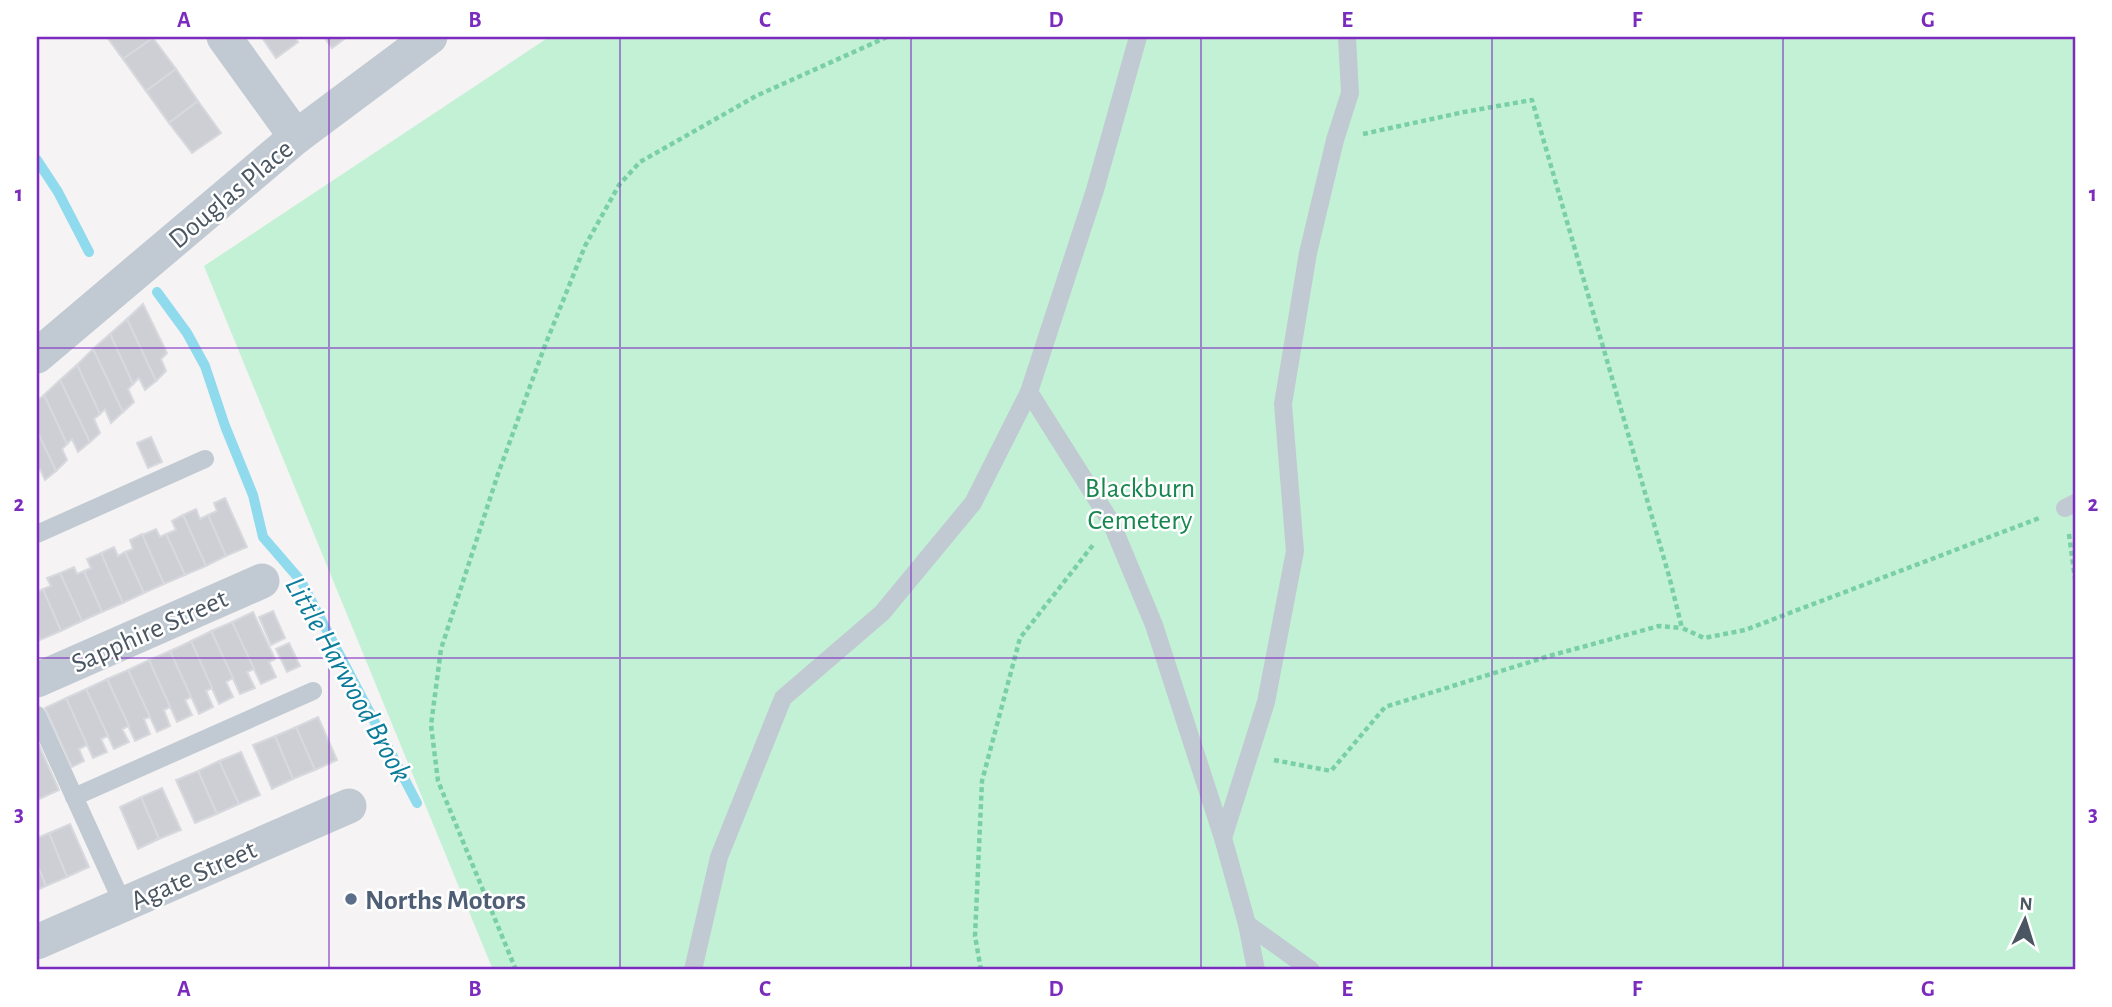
<svg xmlns="http://www.w3.org/2000/svg" width="2112" height="1007" font-family="'Alegreya Sans',sans-serif">
	<style>
		.green { fill: #c3f1d5 }
		.lines { fill: none; stroke-linecap: round; stroke-linejoin: round }
		.stream { stroke: #90daee; stroke-width: 10 }
		.building { fill: #cdcfd5; stroke: #d7d9de; stroke-width: 2 }
		.path { stroke: #7ad0a6; stroke-width: 4.5; stroke-dasharray: 5 3.5; stroke-linecap: butt }
		.lane { stroke: #c1cad2; stroke-width: 18 }
		.street { stroke: #c1cad2; stroke-width: 35 }
		.grid { fill: none; stroke: #7b2cbf; stroke-width: 2; stroke-opacity: 0.55 }
		.service-dot { fill: #5c6f8a; stroke: #fff; stroke-width: 2.5 }
		.labels { text-anchor: middle; stroke-width: 5; stroke-linejoin: round; paint-order: stroke }
		.street-label { font-size: 28px; fill: #4a5661; stroke: #fff }
		.park-label { font-size: 28px; fill: #17864f; stroke: #fff }
		.service-label { font-size: 28px; font-weight: bold; fill: #4e5e75; stroke: #fff; text-anchor: start }
		.water-label { font-size: 30px; font-style: italic; fill: #0c7c9b; stroke: #fff }
		.neatline { fill: none; stroke: #7b2cbf; stroke-width: 2.5 }
		.grid-label { font-size: 23px; text-anchor: middle; font-weight: bold; fill: #7b2cbf }
	</style>
	<rect width="100%" height="100%" fill="#f5f3f3"/>
	<!-- green -->
	<path class="green" d="M549,37H2075V970H493L204,266Z"/>
	<g class="lines">
		<!-- stream -->
		<g class="stream">
			<path d="M37,160L58,192L89,252"/>
			<path d="M157,292L187,333L205,366L225,426L253,495L263,537L301,581L417,803"/>
		</g>
	</g>
	<!-- building -->
	<g class="building">
		<path d="M107,37H151L153,38L123,59Z"/>
		<path d="M266,37H294L298,42L276,58L263,39Z"/>
		<path d="M324,37H347L332,48Z"/>
		<path d="M153,38L176,69L146,91L123,59Z"/>
		<path d="M176,69L198,101L169,123L146,91Z"/>
		<path d="M198,101L221,133L192,153L169,123Z"/>
		<path d="M143,304L167,353L161,359L166,371L156,381L127,319Z"/>
		<path d="M127,319L156,381L145,390L139,378L133,384L110,334Z"/>
		<path d="M110,334L133,384L128,389L134,402L123,412L93,349Z"/>
		<path d="M93,349L123,412L111,423L105,409L100,414L77,365Z"/>
		<path d="M77,365L100,414L94,419L100,433L90,442L60,380Z"/>
		<path d="M60,380L90,442L78,452L72,439L67,444L44,395Z"/>
		<path d="M44,395L67,444L62,449L67,460L56,471L37,431V401Z"/>
		<path d="M37,431L56,471L45,480L40,469L37,472Z"/>
		<path d="M151,437L162,462L148,468L137,443Z"/>
		<path d="M225,498L247,547L226,556L208,515L217,511L214,503Z"/>
		<path d="M196,509L200,519L208,515L226,556L206,566L183,515Z"/>
		<path d="M183,515L206,566L185,575L166,534L176,530L172,521Z"/>
		<path d="M156,529L160,537L166,534L185,575L164,584L142,535Z"/>
		<path d="M142,534L164,584L144,593L125,552L133,549L130,540Z"/>
		<path d="M114,547L118,556L125,552L144,593L123,603L101,553Z"/>
		<path d="M101,553L123,603L102,612L84,571L91,568L87,559Z"/>
		<path d="M74,567L77,574L84,571L102,612L82,621L60,573Z"/>
		<path d="M60,573L82,621L61,631L43,589L51,586L47,578Z"/>
		<path d="M43,589L61,631L40,640L37,631V592Z"/>
		<path d="M273,611L285,638L271,645L259,617Z"/>
		<path d="M253,612L275,659L269,662L276,677L261,684L232,622Z"/>
		<path d="M232,622L254,669L247,672L255,688L240,694L211,631Z"/>
		<path d="M211,631L233,678L226,682L233,697L219,704L191,641Z"/>
		<path d="M191,641L212,688L206,691L213,707L199,714L170,651Z"/>
		<path d="M289,643L300,666L287,672L276,649Z"/>
		<path d="M170,651L191,697L185,700L192,715L177,722L149,660Z"/>
		<path d="M149,660L170,707L164,710L170,726L157,732L128,670Z"/>
		<path d="M128,670L150,717L144,719L150,734L135,741L107,679Z"/>
		<path d="M107,679L129,726L122,729L129,742L114,749L86,689Z"/>
		<path d="M86,689L108,736L101,739L107,752L93,758L66,698Z"/>
		<path d="M66,698L87,745L79,749L84,761L72,767L45,708Z"/>
		<path d="M318,717L337,760L315,770L296,727Z"/>
		<path d="M296,727L315,770L293,779L275,736Z"/>
		<path d="M275,736L293,779L272,789L253,745Z"/>
		<path d="M37,741L59,790L37,800Z"/>
		<path d="M241,752L260,795L239,804L219,761Z"/>
		<path d="M219,761L239,804L217,814L198,771Z"/>
		<path d="M198,771L217,814L195,823L176,780Z"/>
		<path d="M162,788L181,830L159,839L141,797Z"/>
		<path d="M141,797L159,839L138,849L120,807Z"/>
		<path d="M70,824L89,867L67,877L49,833Z"/>
		<path d="M49,833L67,877L46,886L37,864V838Z"/>
		<path d="M37,864L46,886L37,890Z"/>
	</g>
	<g class="lines">
		<!-- path -->
		<g class="path">
			<path d="M1363,134L1464,112L1532,100L1669,576L1682,628L1704,638L1745,630L2042,517"/>
			<path d="M2069,534L2075,579"/>
			<path d="M1274,760L1331,771L1385,707L1549,656L1659,626L1682,628"/>
			<path d="M516,970L438,781L431,725L441,649L498,474L544,348L585,246L619,185L640,162L756,96L887,37"/>
			<path d="M981,970L975,936L982,781L1020,638L1093,545"/>
		</g>
		<!-- lane -->
		<g class="lane">
			<path d="M1029,392L1111,522L1154,625L1223,838"/>
			<path d="M2065,508L2075,503"/>
			<path d="M37,534L205,459"/>
			<path d="M37,715L123,904"/>
			<path d="M74,797L313,691"/>
			<path d="M1247,924L1311,970"/>
			<path d="M693,970L719,857L783,698L882,613L973,503L1029,392L1095,190L1138,37"/>
			<path d="M1256,970L1247,924L1223,838L1266,702L1295,551L1283,404L1308,253L1335,140L1350,93L1347,37"/>
		</g>
		<!-- street -->
		<g class="street">
			<path d="M224,37L296,137"/>
			<path d="M37,356L296,137L430,37"/>
			<path d="M37,680L262,581"/>
			<path d="M37,942L349,806"/>
		</g>
	</g>
	<!-- grid -->
	<path class="grid" d="M329,37V970M620,37V970M911,37V970M1201,37V970M1492,37V970M1783,37V970M37,348H2075M37,658H2075"/>
	<!-- markers -->
	<circle class="service-dot" cx="351" cy="899" r="7"/>
	<g class="labels">
		<!-- street labels -->
		<g class="street-label">
			<text transform="translate(230 193) rotate(-40)" y="10">Douglas Place</text>
			<text transform="translate(149 630) rotate(-24)" y="10">Sapphire Street</text>
			<text transform="translate(193 874) rotate(-24)" y="10">Agate Street</text>
		</g>
		<!-- park labels -->
		<g class="park-label">
			<text x="1140" y="497">Blackburn<tspan x="1140" dy="32">Cemetery</tspan></text>
		</g>
		<!-- service labels -->
		<g class="service-label">
			<text x="365" y="909">Norths Motors</text>
		</g>
		<!-- water labels -->
		<g class="water-label">
			<text transform="translate(349 679) rotate(61)" y="10">Little Harwood Brook</text>
		</g>
	</g>
	<!-- border -->
	<rect width="2112" height="1007" fill="none" stroke="#ffffff" stroke-width="77"/>
	<!-- north arrow -->
	<g transform="translate(2025 920) rotate(4)" stroke="#ffffff" stroke-width="5" paint-order="stroke">
	<path d="M0-5L12 26L0 18L-12 26Z" fill="#4a5661"/>
	<text y="-10" font-size="19" font-weight="bold" text-anchor="middle" fill="#4a5661">N</text>
	</g>
	<rect x="38" y="38" width="2036" height="930" class="neatline"/>
	<g class="grid-label">
		<text x="184" y="27">A</text>
		<text x="475" y="27">B</text>
		<text x="765" y="27">C</text>
		<text x="1056" y="27">D</text>
		<text x="1347" y="27">E</text>
		<text x="1637" y="27">F</text>
		<text x="1928" y="27">G</text>
		<text x="19" y="201">1</text>
		<text x="2093" y="201">1</text>
		<text x="19" y="511">2</text>
		<text x="2093" y="511">2</text>
		<text x="19" y="821">3</text>
		<text x="2093" y="821">3</text>
		<text x="184" y="996">A</text>
		<text x="475" y="996">B</text>
		<text x="765" y="996">C</text>
		<text x="1056" y="996">D</text>
		<text x="1347" y="996">E</text>
		<text x="1637" y="996">F</text>
		<text x="1928" y="996">G</text>
	</g>
</svg>
